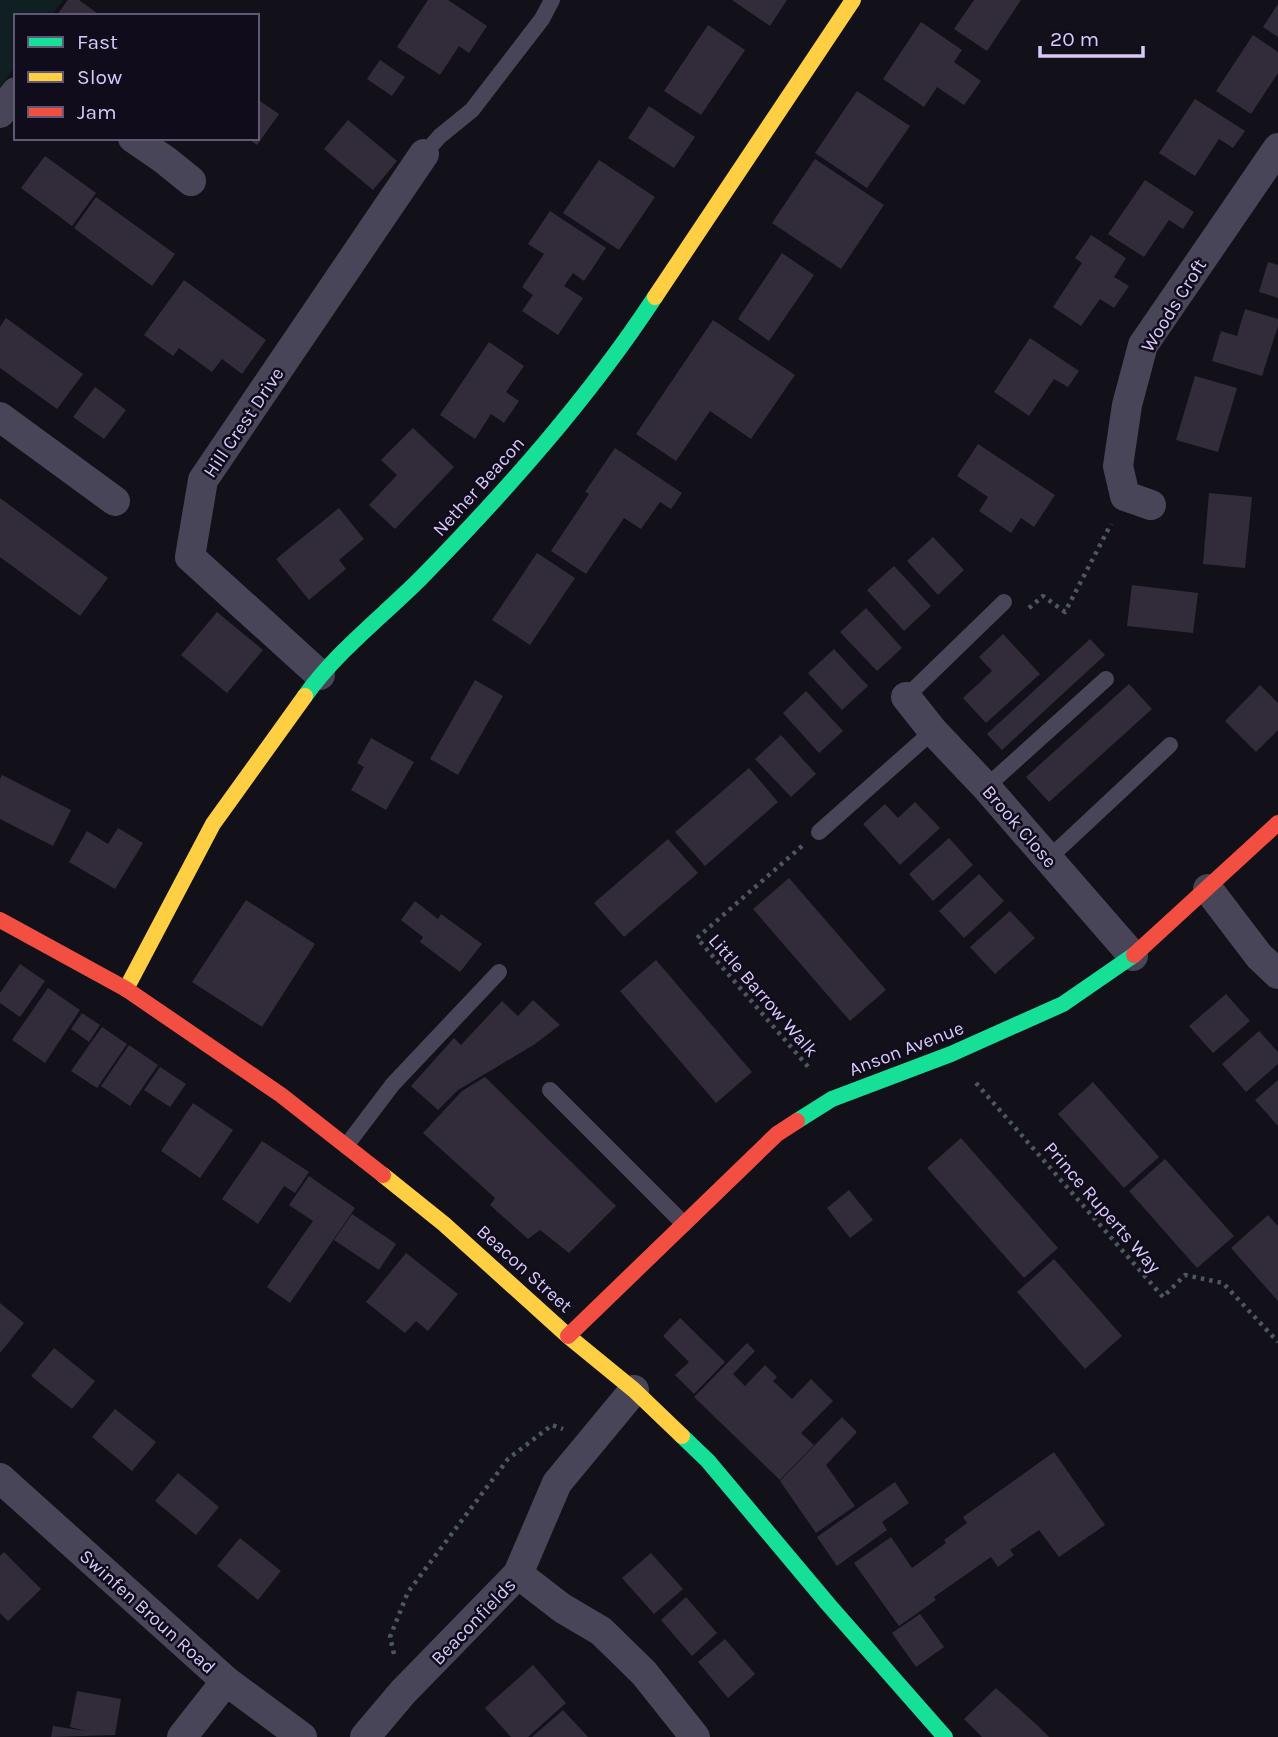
<svg xmlns="http://www.w3.org/2000/svg" width="1278" height="1737" font-family="Karla,sans-serif">
	<style>
		.green { fill: #101f22 }
		.building { fill: #322c3a }
		.lines { fill: none; stroke-linecap: round; stroke-linejoin: round }
		.path { stroke: #4d5764; stroke-width: 4.5; stroke-dasharray: 3.5 5; stroke-linecap: butt }
		.lane { stroke: #494558; stroke-width: 16 }
		.street { stroke: #494558; stroke-width: 30 }
		.fast { stroke: #16e098; stroke-width: 16 }
		.slow { stroke: #ffcf43; stroke-width: 16 }
		.jam { stroke: #f24e42; stroke-width: 16 }
		.labels { text-anchor: middle; stroke-width: 5; stroke-linejoin: round; paint-order: stroke }
		.street-label { font-size: 19px; fill: #d8cafb; stroke: #110c1b }
	</style>
	<rect width="100%" height="100%" fill="#121018"/>
	<!-- green -->
	<path class="green" d="M0,0H63L51,16H16V65L0,87Z"/>
	<!-- building -->
	<g class="building">
		<path d="M68,0H79L101,16H56Z"/>
		<path d="M428,0H448L487,26L469,53L459,46L440,75L397,47Z"/>
		<path d="M732,0H787L770,26Z"/>
		<path d="M974,0H1021L987,51L954,29Z"/>
		<path d="M1278,4V37L1263,27Z"/>
		<path d="M921,22L962,50L954,62L981,81L964,105L937,87L924,107L883,79Z"/>
		<path d="M708,25L745,50L701,115L664,91Z"/>
		<path d="M1253,35L1278,52V73L1251,114L1216,91Z"/>
		<path d="M380,60L405,77L392,96L367,79Z"/>
		<path d="M857,91L910,126L867,188L815,153Z"/>
		<path d="M257,99L279,114L257,145L247,138H257Z"/>
		<path d="M1195,99L1245,131L1233,148L1219,139L1195,176L1159,153Z"/>
		<path d="M649,106L695,137L674,168L628,138Z"/>
		<path d="M348,120L397,161L373,190L324,149Z"/>
		<path d="M45,156L96,193L72,226L21,188Z"/>
		<path d="M815,159L884,205L841,269L772,223Z"/>
		<path d="M599,160L655,197L619,250L563,213Z"/>
		<path d="M1145,180L1194,212L1183,229L1169,220L1144,257L1108,234Z"/>
		<path d="M96,197L175,254L152,286L74,228Z"/>
		<path d="M550,211L606,248L584,281L573,273L564,286L583,298L558,335L522,311L533,295L522,287L544,254L528,244Z"/>
		<path d="M1091,235L1126,258L1114,277L1129,286L1114,308L1100,299L1081,326L1053,307L1082,263L1075,258Z"/>
		<path d="M782,253L814,275L769,341L738,319Z"/>
		<path d="M1268,262L1278,265V298L1259,292Z"/>
		<path d="M184,280L266,340L242,374L222,359L212,372L179,348L173,356L144,335Z"/>
		<path d="M1245,309L1278,319V326L1262,376L1212,361L1221,331L1237,336Z"/>
		<path d="M6,318L83,374L57,409L0,368V327Z"/>
		<path d="M713,320L795,375L751,439L710,411L676,461L636,434Z"/>
		<path d="M1030,338L1079,371L1068,387L1054,379L1029,416L994,392Z"/>
		<path d="M489,342L524,366L506,392L519,401L504,423L491,414L475,439L440,415Z"/>
		<path d="M1195,376L1237,388L1218,452L1176,440Z"/>
		<path d="M95,387L126,410L104,439L73,417Z"/>
		<path d="M413,428L454,467L395,529L369,505L397,475L381,460Z"/>
		<path d="M978,444L1055,495L1034,527L1021,518L1011,533L979,511L988,497L957,476Z"/>
		<path d="M615,448L682,493L671,509L660,502L641,529L624,518L586,574L551,551L589,494L585,492Z"/>
		<path d="M1209,493L1252,497L1245,568L1203,564Z"/>
		<path d="M0,498L108,578L80,616L0,557Z"/>
		<path d="M339,508L364,539L339,560L346,569L309,600L276,559Z"/>
		<path d="M933,537L964,570L938,595L907,561Z"/>
		<path d="M537,553L575,578L530,645L492,620Z"/>
		<path d="M894,566L931,606L904,631L867,590Z"/>
		<path d="M1132,585L1198,593L1193,633L1127,626Z"/>
		<path d="M866,608L902,648L877,671L840,632Z"/>
		<path d="M217,612L263,650L227,693L181,655Z"/>
		<path d="M1003,634L1040,674L986,723L963,698L992,671L979,657Z"/>
		<path d="M1090,639L1105,655L1002,750L987,734Z"/>
		<path d="M834,649L868,686L842,710L808,673Z"/>
		<path d="M475,680L503,696L458,775L430,759Z"/>
		<path d="M1129,684L1152,709L1049,802L1026,777Z"/>
		<path d="M1260,685L1278,703V730L1256,752L1225,721Z"/>
		<path d="M806,691L843,731L819,753L783,713Z"/>
		<path d="M781,735L816,774L791,797L755,759Z"/>
		<path d="M371,738L414,762L386,810L351,790L364,767L357,763Z"/>
		<path d="M749,768L778,802L705,866L675,832Z"/>
		<path d="M2,775L71,810L53,846L0,819V779Z"/>
		<path d="M915,802L940,828L900,865L863,824L885,804L898,818Z"/>
		<path d="M118,828L143,843L115,889L69,862L87,831L108,844Z"/>
		<path d="M949,838L973,865L933,901L909,874Z"/>
		<path d="M668,839L698,873L624,937L594,903Z"/>
		<path d="M979,874L1004,901L964,938L939,911Z"/>
		<path d="M789,878L886,990L850,1021L753,909Z"/>
		<path d="M246,900L315,944L262,1027L192,982Z"/>
		<path d="M415,901L438,919L441,914L482,944L460,972L420,942L423,937L401,920Z"/>
		<path d="M1010,911L1035,938L995,974L970,947Z"/>
		<path d="M656,960L752,1072L716,1103L620,991Z"/>
		<path d="M20,964L45,981L20,1017L0,1003V993Z"/>
		<path d="M48,988L80,1010L45,1063L12,1040Z"/>
		<path d="M1226,994L1250,1021L1213,1053L1189,1026Z"/>
		<path d="M533,1000L560,1025L535,1044L458,1090L438,1110L411,1086L454,1038L461,1045L502,1001L518,1016Z"/>
		<path d="M82,1013L100,1025L89,1042L71,1029Z"/>
		<path d="M102,1027L127,1044L97,1088L71,1071Z"/>
		<path d="M1259,1031L1278,1052V1064L1246,1092L1222,1064Z"/>
		<path d="M129,1045L158,1065L130,1106L101,1086Z"/>
		<path d="M160,1067L186,1084L170,1107L144,1090Z"/>
		<path d="M485,1077L616,1206L569,1253L540,1230L528,1239L490,1205L495,1198L423,1133L462,1091Z"/>
		<path d="M1278,1080V1126L1255,1100Z"/>
		<path d="M1093,1082L1159,1157L1124,1188L1058,1114Z"/>
		<path d="M193,1103L233,1130L200,1178L161,1151Z"/>
		<path d="M961,1138L1058,1248L1024,1278L927,1168Z"/>
		<path d="M262,1141L309,1172L295,1193L284,1186L258,1224L222,1199Z"/>
		<path d="M1165,1159L1234,1236L1197,1268L1129,1191Z"/>
		<path d="M309,1176L355,1208L290,1303L267,1287L313,1221L289,1205Z"/>
		<path d="M849,1190L873,1220L850,1238L827,1208Z"/>
		<path d="M352,1214L396,1244L379,1270L334,1240Z"/>
		<path d="M1268,1215L1278,1226V1301L1231,1248Z"/>
		<path d="M406,1253L458,1294L428,1331L416,1321L405,1333L366,1302Z"/>
		<path d="M1054,1259L1122,1336L1085,1369L1017,1292Z"/>
		<path d="M0,1303L24,1323L0,1353Z"/>
		<path d="M680,1318L725,1362L694,1394L675,1375L689,1362L663,1336Z"/>
		<path d="M747,1343L755,1351L733,1374L745,1386L765,1365L777,1377L773,1381L792,1399L811,1379L833,1401L801,1433L814,1445L780,1480L694,1397Z"/>
		<path d="M54,1348L95,1381L72,1409L31,1376Z"/>
		<path d="M115,1409L156,1442L132,1471L92,1437Z"/>
		<path d="M842,1417L857,1432L826,1465L855,1506L816,1533L780,1481Z"/>
		<path d="M1054,1452L1105,1525L1059,1557L1039,1530L1010,1550L1014,1555L998,1567L991,1557L934,1597L936,1600L899,1626L854,1563L891,1537L912,1568L946,1543L944,1540L967,1523L963,1517Z"/>
		<path d="M178,1473L219,1507L196,1535L155,1501Z"/>
		<path d="M895,1482L909,1503L882,1522L887,1530L837,1566L817,1537Z"/>
		<path d="M240,1538L281,1571L258,1600L217,1566Z"/>
		<path d="M4,1552L41,1589L8,1621L0,1613V1556Z"/>
		<path d="M651,1553L683,1589L654,1614L622,1578Z"/>
		<path d="M686,1597L717,1633L692,1656L661,1620Z"/>
		<path d="M920,1614L944,1647L916,1667L892,1633Z"/>
		<path d="M725,1639L755,1674L728,1698L698,1662Z"/>
		<path d="M533,1665L566,1703L528,1737H511L485,1708Z"/>
		<path d="M996,1688L1038,1726L1049,1737H982L964,1719Z"/>
		<path d="M77,1691L121,1699L115,1735L51,1737L53,1726L86,1731L70,1727Z"/>
		<path d="M563,1710L588,1737H532Z"/>
	</g>
	<g class="lines">
		<!-- path -->
		<g class="path">
			<path d="M1029,608L1043,596L1065,612L1111,524"/>
			<path d="M802,846L697,938L810,1069"/>
			<path d="M976,1083L1163,1297L1185,1275L1223,1283L1278,1342"/>
			<path d="M394,1654L390,1637L408,1592L508,1459L552,1425L563,1429"/>
		</g>
		<!-- lane -->
		<g class="lane">
			<path d="M424,154L440,136L472,110L542,19L552,0"/>
			<path d="M906,697L1004,602"/>
			<path d="M986,787L1106,679"/>
			<path d="M819,832L933,731"/>
			<path d="M1049,858L1170,745"/>
			<path d="M550,1090L684,1224"/>
			<path d="M346,1146L393,1084L499,972"/>
		</g>
		<!-- street -->
		<g class="street">
			<path d="M0,113L16,92"/>
			<path d="M133,138L165,160L191,181"/>
			<path d="M0,417L115,501"/>
			<path d="M1151,505L1125,496L1118,466L1127,405L1143,345L1278,148"/>
			<path d="M320,675L190,557L203,480L424,154"/>
			<path d="M906,697L933,731L986,787L1133,956"/>
			<path d="M1208,889L1259,956L1278,974"/>
			<path d="M0,1478L226,1681L302,1737"/>
			<path d="M518,1574L562,1608L601,1631L644,1673L695,1737"/>
			<path d="M182,1737L226,1681"/>
			<path d="M365,1737L403,1692L518,1574L557,1483L634,1390"/>
		</g>
		<!-- fast -->
		<g class="fast">
			<path d="M305,696C337,651 382,617 421,578C506,491 588,399 655,297"/>
			<path d="M797,1121L832,1099L951,1054L1063,1004L1134,955"/>
			<path d="M682,1436L708,1461L828,1604L945,1737"/>
		</g>
		<!-- slow -->
		<g class="slow">
			<path d="M655,297L853,0"/>
			<path d="M126,989L213,824L305,696"/>
			<path d="M383,1175L444,1224L568,1336L634,1390L682,1436"/>
		</g>
		<!-- jam -->
		<g class="jam">
			<path d="M0,920L126,989L281,1095L383,1175"/>
			<path d="M1134,955L1278,823"/>
			<path d="M568,1336L777,1134L797,1121"/>
		</g>
	</g>
	<g class="labels">
		<!-- street labels -->
		<g class="street-label">
			<text transform="translate(1173 305) rotate(-58)" y="7">Woods Croft</text>
			<text transform="translate(243 422) rotate(-56)" y="7">Hill Crest Drive</text>
			<text transform="translate(478 486) rotate(-48)" y="7">Nether Beacon</text>
			<text transform="translate(1020 826) rotate(49)" y="7">Brook Close</text>
			<text transform="translate(764 995) rotate(49)" y="7">Little Barrow Walk</text>
			<text transform="translate(906 1048) rotate(-21)" y="7">Anson Avenue</text>
			<text transform="translate(1103 1207) rotate(49)" y="7">Prince Ruperts Way</text>
			<text transform="translate(525 1268) rotate(42)" y="7">Beacon Street</text>
			<text transform="translate(148 1611) rotate(42)" y="7">Swinfen Broun Road</text>
			<text transform="translate(473 1621) rotate(-46)" y="7">Beaconfields</text>
		</g>
	</g>
	<!-- legend -->
	<rect x="14" y="14" width="245" height="126" fill="#110c1b" stroke="#615875" stroke-width="2"/>
	<rect x="28" y="37" width="35" height="10" fill="#16e098" stroke="#615875" stroke-width="2"/>
	<text x="77" y="49" font-size="21" fill="#d8cafb">Fast</text>
	<rect x="28" y="72" width="35" height="10" fill="#ffcf43" stroke="#615875" stroke-width="2"/>
	<text x="77" y="84" font-size="21" fill="#d8cafb">Slow</text>
	<rect x="28" y="107" width="35" height="10" fill="#f24e42" stroke="#615875" stroke-width="2"/>
	<text x="77" y="119" font-size="21" fill="#d8cafb">Jam</text>
	<!-- scale -->
	<path d="M1040 46v10h103v-10" fill="none" stroke="#d8cafb" stroke-width="3.5"/>
	<text x="1050" y="46" font-size="21" fill="#d8cafb" stroke="#110c1b" stroke-width="5" paint-order="stroke">20 m</text>
</svg>
